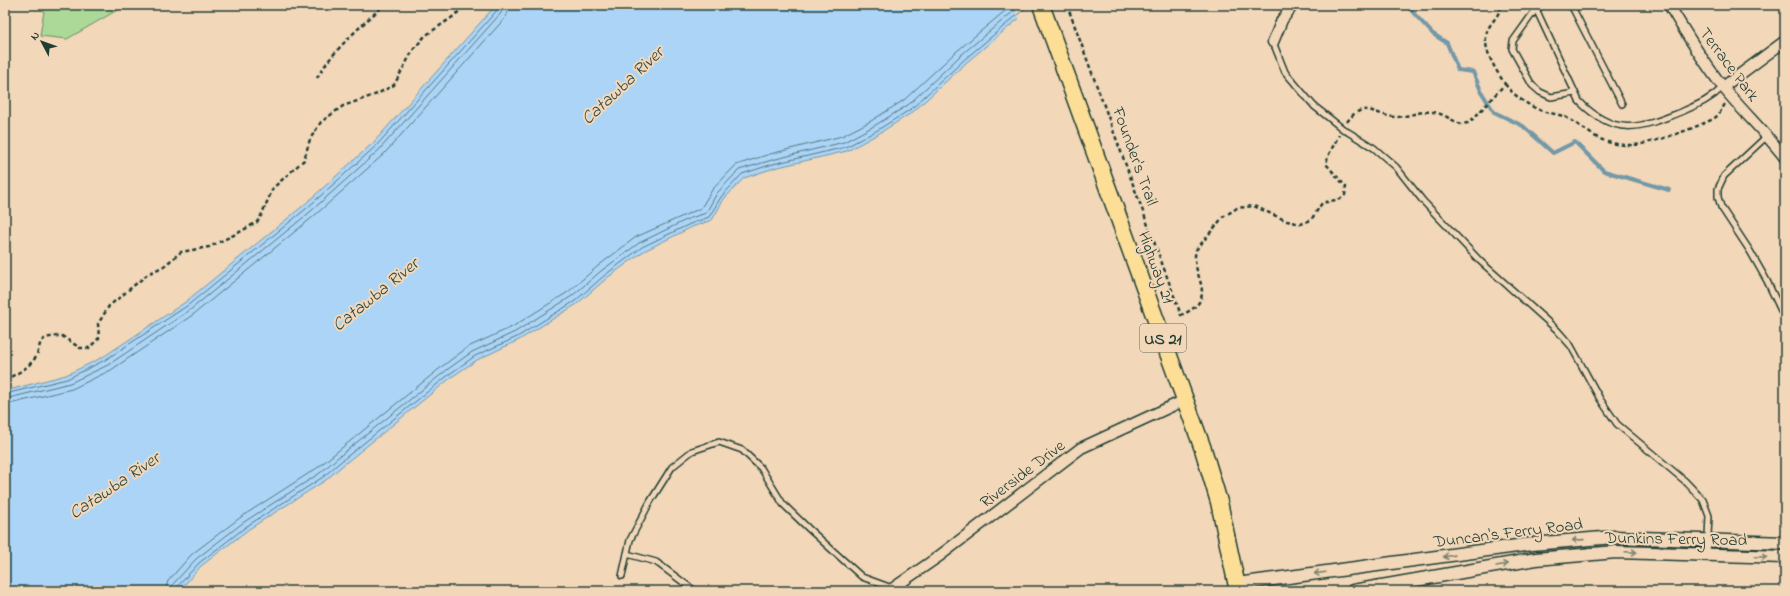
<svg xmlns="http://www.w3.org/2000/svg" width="1790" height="596" font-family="'Indie Flower',sans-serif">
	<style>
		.green { fill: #acd997; stroke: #668b66 }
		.water { fill: #abd4f6; stroke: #7398a8 }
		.pier { fill: #f2d7b9 }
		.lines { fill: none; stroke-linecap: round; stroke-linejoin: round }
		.shore { stroke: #577982; stroke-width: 1 }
		.stream { stroke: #7398a8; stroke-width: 4 }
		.service-casing { stroke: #1f3d34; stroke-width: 8 }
		.minor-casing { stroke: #1f3d34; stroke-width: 13 }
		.tertiary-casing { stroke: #1f3d34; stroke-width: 15 }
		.primary-casing { stroke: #1f3d34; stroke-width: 19 }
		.path { stroke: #1f3d34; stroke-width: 2.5; stroke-dasharray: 4 3; stroke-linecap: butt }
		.service { stroke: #f2d7b9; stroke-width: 5 }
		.minor { stroke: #f2d7b9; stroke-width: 10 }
		.tertiary { stroke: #f2d7b9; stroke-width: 12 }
		.primary { stroke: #fcde96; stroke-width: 16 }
		.oneway { stroke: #7e8270 }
		.labels { text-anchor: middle; stroke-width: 4; stroke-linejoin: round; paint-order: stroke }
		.shield { fill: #f2d7b9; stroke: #5e6b5c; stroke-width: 1 }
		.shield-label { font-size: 16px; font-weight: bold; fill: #1f3d34 }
		.street-label { font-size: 17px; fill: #1f3d34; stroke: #f2d7b9 }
		.water-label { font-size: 18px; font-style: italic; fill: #2d4c47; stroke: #f2d7b9 }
	</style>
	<rect width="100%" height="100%" fill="#f2d7b9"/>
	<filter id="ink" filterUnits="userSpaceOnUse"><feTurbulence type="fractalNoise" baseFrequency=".025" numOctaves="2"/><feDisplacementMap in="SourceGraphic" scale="8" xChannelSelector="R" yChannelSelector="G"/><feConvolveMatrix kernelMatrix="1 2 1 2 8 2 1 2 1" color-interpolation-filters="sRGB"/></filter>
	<g filter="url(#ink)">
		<!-- green -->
		<path class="green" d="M45,5H126L67,39L40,36Z"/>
		<!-- water -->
		<path class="water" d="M496,5H1035L967,62L913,112L878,134L847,151L774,168L744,178L724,199L712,220L692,227L644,251L607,278L577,304L519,340L477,360L453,376L342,466L326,480L249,529L201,566L179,591H5V391L66,375L103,357L184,303L304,205L373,143Z"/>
		<!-- pier -->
		<path class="pier" d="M1014,5H1037L1020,21Z"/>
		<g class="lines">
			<!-- shore -->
			<g class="shore">
				<path d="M5,394L67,379L105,360L187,306L307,208L376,146L492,16L498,9L499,5"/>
				<path d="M5,399L70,383L108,365L190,310L310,212L379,150L501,13L504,5"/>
				<path d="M5,405L72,389L111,370L194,314L314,216L384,154L506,17L510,5"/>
				<path d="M165,591L168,581L192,554L241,517L317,468L444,365L468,347L512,327L568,292L598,266L636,237L701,208L712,190L736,165L770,154L842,136L871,121L904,100L957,51L1012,5"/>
				<path d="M171,591L173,584L196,559L244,522L320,473L336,459L448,369L472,352L515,332L572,296L601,271L639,243L688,219L706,213L717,193L739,170L772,160L844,142L874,126L908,105L961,55L1021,5"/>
				<path d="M176,591L177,587L199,563L247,526L323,477L339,463L451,373L475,356L517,337L575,301L605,275L642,247L690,224L709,217L721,197L742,174L773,164L846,147L876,131L911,109L965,59L1029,5"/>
			</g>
			<!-- stream -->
			<path class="stream" d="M1406,5L1433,34L1447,43L1458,70L1473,72L1482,93L1494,112L1523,126L1553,153L1575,142L1604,171L1669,190"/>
			<!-- service casing -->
			<g class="service-casing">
				<g id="service">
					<path d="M1531,5L1536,9L1579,101C1614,137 1639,129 1681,112C1697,105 1710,100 1723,87"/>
					<path d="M1544,5L1536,9L1513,41L1512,49L1532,85L1540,92L1551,97L1575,93"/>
					<path d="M1571,5L1622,104"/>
					<path d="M1273,42L1285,72L1314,106L1343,129L1374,148L1396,167L1423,201L1480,261L1557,330L1571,346L1600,399L1617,424L1685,481L1703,500L1709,516L1707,555"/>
					<path d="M1767,136L1724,176L1718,189V197L1721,207L1750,251L1767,281L1785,319"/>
					<path d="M627,554L656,562L695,591"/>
					<path d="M622,576L630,540L650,502L672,467L692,451L719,442L742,450L761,468L783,504L809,529L862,577L892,588"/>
				</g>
			</g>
			<!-- minor casing -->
			<g class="minor-casing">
				<g id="minor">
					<path d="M1669,5C1686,33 1702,61 1723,87C1742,111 1766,133 1785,158"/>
					<path d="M1273,42L1282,20L1293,5"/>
					<path d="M1723,87L1785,41"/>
					<path d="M889,591L938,557L1081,448L1185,400"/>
				</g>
			</g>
			<!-- tertiary casing -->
			<g class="tertiary-casing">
				<g id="tertiary">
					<path d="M1237,584L1532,544L1614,537L1785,543"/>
					<path d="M1353,591L1536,559L1616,552L1785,557"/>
				</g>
			</g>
			<!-- primary casing -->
			<g class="primary-casing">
				<path id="primary" d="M1041,5L1203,449L1219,502L1238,591"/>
			</g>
			<!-- path -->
			<g class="path">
				<path d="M1067,5L1181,315C1222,298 1189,275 1196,250L1223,217L1237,208L1254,206L1287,221L1301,224L1311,220L1322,203L1340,199L1345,195L1346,187L1326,164L1328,156L1339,135"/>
				<path d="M317,78C331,52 362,25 384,5"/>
				<path d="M1505,84C1514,96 1529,106 1542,111C1549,113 1556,114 1563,116C1579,123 1591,137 1608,142C1618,145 1631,146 1641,144C1658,141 1702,126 1716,117C1720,113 1722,109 1725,104"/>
				<path d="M1347,122C1364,98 1376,117 1396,117C1409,117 1421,110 1433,112C1443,113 1452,121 1461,124L1468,123L1475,117L1505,84C1496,70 1480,47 1488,29C1492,21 1500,15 1501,5"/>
				<path d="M5,380C14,375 25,370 32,362C45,348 31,336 62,336L80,348H89L99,338L98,324L109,306L148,274L164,266L181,252L209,247L238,233L257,222L261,216L273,188L304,160L310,139L321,122L343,106L377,94L394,85L413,50L425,36L454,16L466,5"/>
			</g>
			<!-- service -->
			<use href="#service" class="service"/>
			<!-- minor -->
			<use href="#minor" class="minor"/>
			<!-- tertiary -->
			<use href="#tertiary" class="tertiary"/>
			<!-- primary -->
			<use href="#primary" class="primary"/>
		</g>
		<!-- one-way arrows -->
		<defs><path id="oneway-shaft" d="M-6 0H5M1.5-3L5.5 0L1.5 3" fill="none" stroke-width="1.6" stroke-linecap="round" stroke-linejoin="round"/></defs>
		<g class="oneway">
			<use href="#oneway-shaft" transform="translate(1578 540) rotate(176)"/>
			<use href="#oneway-shaft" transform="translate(1631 552) rotate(2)"/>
			<use href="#oneway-shaft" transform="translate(1449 556) rotate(172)"/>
			<use href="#oneway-shaft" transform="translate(1761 557) rotate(2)"/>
			<use href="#oneway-shaft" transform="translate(1502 565) rotate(-10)"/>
			<use href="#oneway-shaft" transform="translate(1320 573) rotate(173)"/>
		</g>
	</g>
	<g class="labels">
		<!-- shield labels -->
		<rect class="shield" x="1140" y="324" width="46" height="28" rx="3"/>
		<g class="shield-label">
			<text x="1163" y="344">US 21</text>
		</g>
		<!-- street labels -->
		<g class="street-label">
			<text transform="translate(1730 64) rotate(53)" y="6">Terrace Park</text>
			<text transform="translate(1136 156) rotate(70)" y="6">Founder's Trail</text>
			<text transform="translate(1157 267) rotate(70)" y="6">Highway 21</text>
			<text transform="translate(1022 473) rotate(-37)" y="6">Riverside Drive</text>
			<text transform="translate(1508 532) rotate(-7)" y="6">Duncan's Ferry Road</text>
			<text transform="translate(1676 538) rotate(1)" y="6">Dunkins Ferry Road</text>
		</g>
		<!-- water labels -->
		<g class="water-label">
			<text transform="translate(622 85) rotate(-43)" y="6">Catawba River</text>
			<text transform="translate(375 294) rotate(-39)" y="6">Catawba River</text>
			<text transform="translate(114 485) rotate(-34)" y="6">Catawba River</text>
		</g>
	</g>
	<!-- margin -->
	<rect width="1790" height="596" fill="none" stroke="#f2d7b9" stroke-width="20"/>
	<rect x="10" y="10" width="1770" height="576" fill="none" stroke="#1f3d34" stroke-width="1.5" filter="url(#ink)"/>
	<!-- north arrow -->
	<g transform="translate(42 42) rotate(311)" stroke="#f2d7b9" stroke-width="3" paint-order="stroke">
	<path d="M0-3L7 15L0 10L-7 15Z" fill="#1f3d34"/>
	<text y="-6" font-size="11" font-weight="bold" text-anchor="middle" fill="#1f3d34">N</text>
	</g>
</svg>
